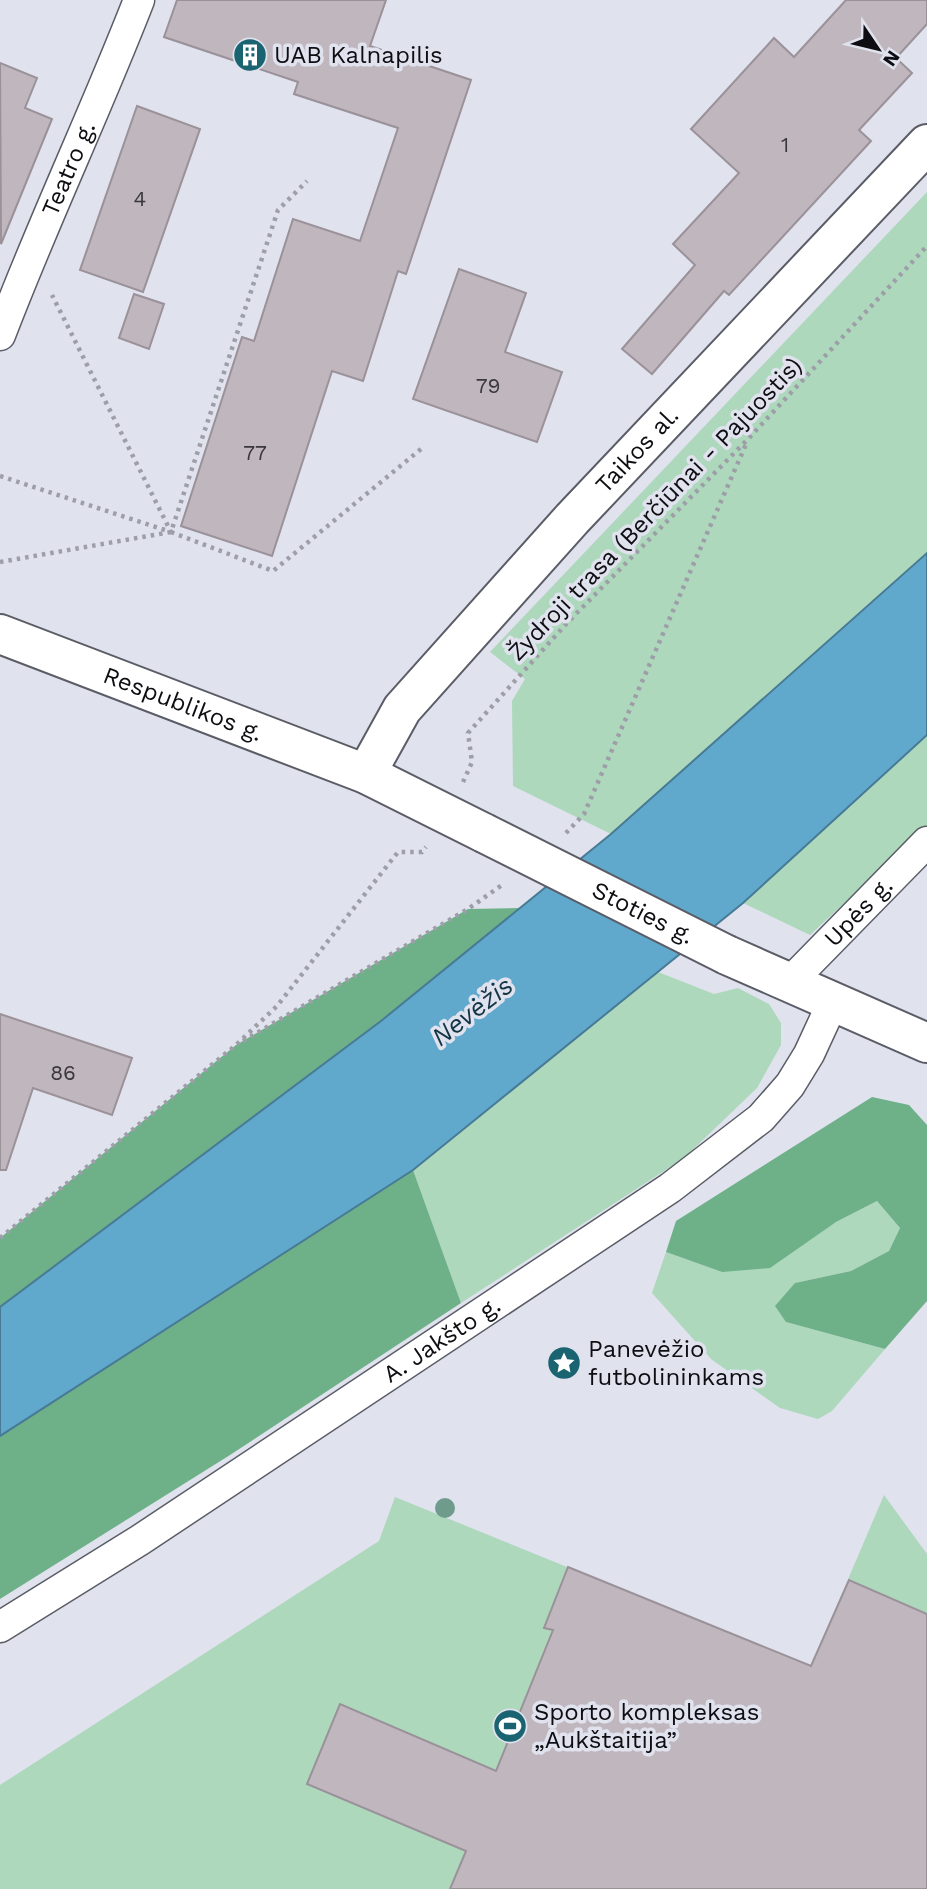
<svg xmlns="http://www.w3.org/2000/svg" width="927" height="1889" font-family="'Work Sans',sans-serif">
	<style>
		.green { fill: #add8bc }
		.forest { fill: #6eb088 }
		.water { fill: #60a9cd; stroke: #477a95; stroke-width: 2 }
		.building { fill: #bfb6be; stroke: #9a9199; stroke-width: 2 }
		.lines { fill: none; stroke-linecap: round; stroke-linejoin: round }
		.street-casing { stroke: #5a5c66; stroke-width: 33 }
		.secondary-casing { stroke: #5a5c66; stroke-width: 42 }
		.path { stroke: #9d9ea8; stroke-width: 4.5; stroke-dasharray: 3.5 5; stroke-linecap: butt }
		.street { stroke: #fff; stroke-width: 30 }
		.secondary { stroke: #fff; stroke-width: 38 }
		.secondary-bridge-casing { stroke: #5a5c66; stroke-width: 42; stroke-linecap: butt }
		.secondary-bridge { stroke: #fff; stroke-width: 38 }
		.tree { fill: #6f9b8c }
		.labels { text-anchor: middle; stroke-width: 7; stroke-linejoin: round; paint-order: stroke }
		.number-label { font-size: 21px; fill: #3a383d }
		.poi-label { font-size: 24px; fill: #0e0e12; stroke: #e0e2ee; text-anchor: start }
		.street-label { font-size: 24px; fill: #0e0e12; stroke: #e0e2ee }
		.water-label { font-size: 26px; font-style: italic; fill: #133545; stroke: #e0e2ee }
	</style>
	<rect width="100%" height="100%" fill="#e0e2ee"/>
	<!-- green -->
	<g class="green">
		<path d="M927,192V553L611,834L513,786L512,701L525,679L490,652Z"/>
		<path d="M927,735V826L810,935L743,903Z"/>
		<path d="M658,972L714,994L738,988L769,1004L781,1023V1045L757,1088L684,1158L461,1303L413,1170Z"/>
		<path d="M877,1201L900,1228L889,1251L851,1271L795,1283L786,1322L885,1349L832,1411L818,1419L780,1408L711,1359L652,1293L666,1252L722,1272L836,1222Z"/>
		<path d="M884,1495L927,1554V1889H0V1785L379,1541L395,1497L811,1666Z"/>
	</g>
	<!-- forest -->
	<g class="forest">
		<path d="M520,908L381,1021L0,1307V1238L236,1045L468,909Z"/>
		<path d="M872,1097L909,1105L927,1125V1301L885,1349L786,1322L775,1306L795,1283L851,1271L889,1251L900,1228L877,1201L836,1222L770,1268L722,1272L666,1252L676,1221Z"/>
		<path d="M413,1170L461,1303L230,1455L0,1599V1436Z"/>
	</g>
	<!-- water -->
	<path class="water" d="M927,553V735L743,903L413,1170L0,1436V1307L381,1021L611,834Z"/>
	<!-- building -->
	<g class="building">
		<path d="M177,0H386L370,46L471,80L406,274L398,271L363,381L332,371L272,556L181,526L242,337L254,341L293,219L360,241L398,128L294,94L298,82L164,37Z"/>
		<path d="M846,0H927V24L896,58L912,73L859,130L871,141L729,295L724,291L652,374L622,349L695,265L673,244L739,173L691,129L774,38L794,57Z"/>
		<path d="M0,63L37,78L25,108L52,119L1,244Z"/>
		<path d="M137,106L200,129L143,292L80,270Z"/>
		<path d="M459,269L526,293L505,352L562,372L537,442L413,399Z"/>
		<path d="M134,294L164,304L149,349L119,338Z"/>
		<path d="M0,1014L132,1058L112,1115L33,1088L6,1170H0Z"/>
		<path d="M568,1567L811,1666L849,1580L927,1614V1889H450L466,1851L307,1784L340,1704L496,1771L553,1630L544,1628Z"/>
	</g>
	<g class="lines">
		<!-- street casing -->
		<g class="street-casing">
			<g id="street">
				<path id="s1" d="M0,335C43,222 95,113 139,0"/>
				<path id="s2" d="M790,982L927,842"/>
				<path id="s3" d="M0,1627L140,1540L670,1188L761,1118L790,1085L809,1054L833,1002"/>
			</g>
		</g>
		<!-- secondary casing -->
		<g class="secondary-casing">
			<g id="secondary">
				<path id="s4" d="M0,634L366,774L484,833"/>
				<path id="s5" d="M366,774L402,709L572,519L927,144"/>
				<path d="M727,955L927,1043"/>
			</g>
		</g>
		<!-- path -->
		<g class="path">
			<path d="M0,476L171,532L52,295"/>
			<path d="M171,532L273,571L421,449"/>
			<path d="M0,562L171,532L278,210L307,181"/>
			<path d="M463,782L472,762L468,733L567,623L749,438L927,246"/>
			<path d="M566,833L584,814L747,442"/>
			<path d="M243,1041L468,909L502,885"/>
			<path d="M0,1238L236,1045L277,1006L398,852H422L426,847"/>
		</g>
		<!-- street -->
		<use href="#street" class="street"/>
		<!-- secondary -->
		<use href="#secondary" class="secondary"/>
		<!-- secondary-bridge casing -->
		<g class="secondary-bridge-casing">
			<g id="secondary-bridge">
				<path id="s6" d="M484,833L727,955"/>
			</g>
		</g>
		<!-- secondary-bridge -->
		<use href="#secondary-bridge" class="secondary-bridge"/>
	</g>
	<!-- trees -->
	<circle class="tree" cx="445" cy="1508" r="10"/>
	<!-- icons -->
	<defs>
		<g id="building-disc" transform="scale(1.75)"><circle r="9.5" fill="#1a6371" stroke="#e0e2ee"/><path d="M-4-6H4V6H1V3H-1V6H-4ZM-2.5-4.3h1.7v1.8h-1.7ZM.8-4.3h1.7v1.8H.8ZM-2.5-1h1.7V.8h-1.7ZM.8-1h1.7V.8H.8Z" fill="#fff"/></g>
		<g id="sight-disc" transform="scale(1.75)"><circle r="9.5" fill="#1a6371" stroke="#e0e2ee"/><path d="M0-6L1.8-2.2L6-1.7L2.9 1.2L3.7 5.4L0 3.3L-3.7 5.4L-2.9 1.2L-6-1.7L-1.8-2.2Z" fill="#fff"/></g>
		<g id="stadium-disc" transform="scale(1.75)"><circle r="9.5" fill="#1a6371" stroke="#e0e2ee"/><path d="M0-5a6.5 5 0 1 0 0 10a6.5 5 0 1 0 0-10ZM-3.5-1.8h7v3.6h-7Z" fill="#fff"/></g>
	</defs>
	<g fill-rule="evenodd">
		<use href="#building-disc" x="250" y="55"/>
		<use href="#sight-disc" x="564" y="1363"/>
		<use href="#stadium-disc" x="510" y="1726"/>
	</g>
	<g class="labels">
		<!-- number labels -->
		<g class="number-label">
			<text x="785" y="152">1</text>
			<text x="140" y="206">4</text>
			<text x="488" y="393">79</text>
			<text x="255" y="460">77</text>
			<text x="63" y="1080">86</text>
		</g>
		<!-- poi labels -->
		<g class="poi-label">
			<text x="274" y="63">UAB Kalnapilis</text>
			<text x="588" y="1357">Panevėžio<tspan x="588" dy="28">futbolininkams</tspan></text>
			<text x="534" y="1720">Sporto kompleksas<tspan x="534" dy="28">„Aukštaitija”</tspan></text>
		</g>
		<!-- street labels -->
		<g class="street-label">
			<text dy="8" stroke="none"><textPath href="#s1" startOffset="180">Teatro g.</textPath></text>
			<text dy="8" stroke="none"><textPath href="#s5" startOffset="424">Taikos al.</textPath></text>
			<text transform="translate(655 509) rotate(-46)" y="8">Žydroji trasa (Berčiūnai - Pajuostis)</text>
			<text dy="8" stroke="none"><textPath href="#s4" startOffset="196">Respublikos g.</textPath></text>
			<text dy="8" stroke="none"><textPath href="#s2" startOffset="98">Upės g.</textPath></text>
			<text dy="8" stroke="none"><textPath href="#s6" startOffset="178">Stoties g.</textPath></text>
			<text dy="8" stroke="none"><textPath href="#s3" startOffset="527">A. Jakšto g.</textPath></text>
		</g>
		<!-- water labels -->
		<g class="water-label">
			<text transform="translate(472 1011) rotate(-38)" y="9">Nevėžis</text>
		</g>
	</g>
	<!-- north arrow -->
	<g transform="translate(878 49) rotate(125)" stroke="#e0e2ee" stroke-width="5" paint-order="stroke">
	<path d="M0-5L12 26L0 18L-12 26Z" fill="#0e0e12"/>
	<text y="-10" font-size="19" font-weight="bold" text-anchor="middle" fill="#0e0e12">N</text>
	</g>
</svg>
